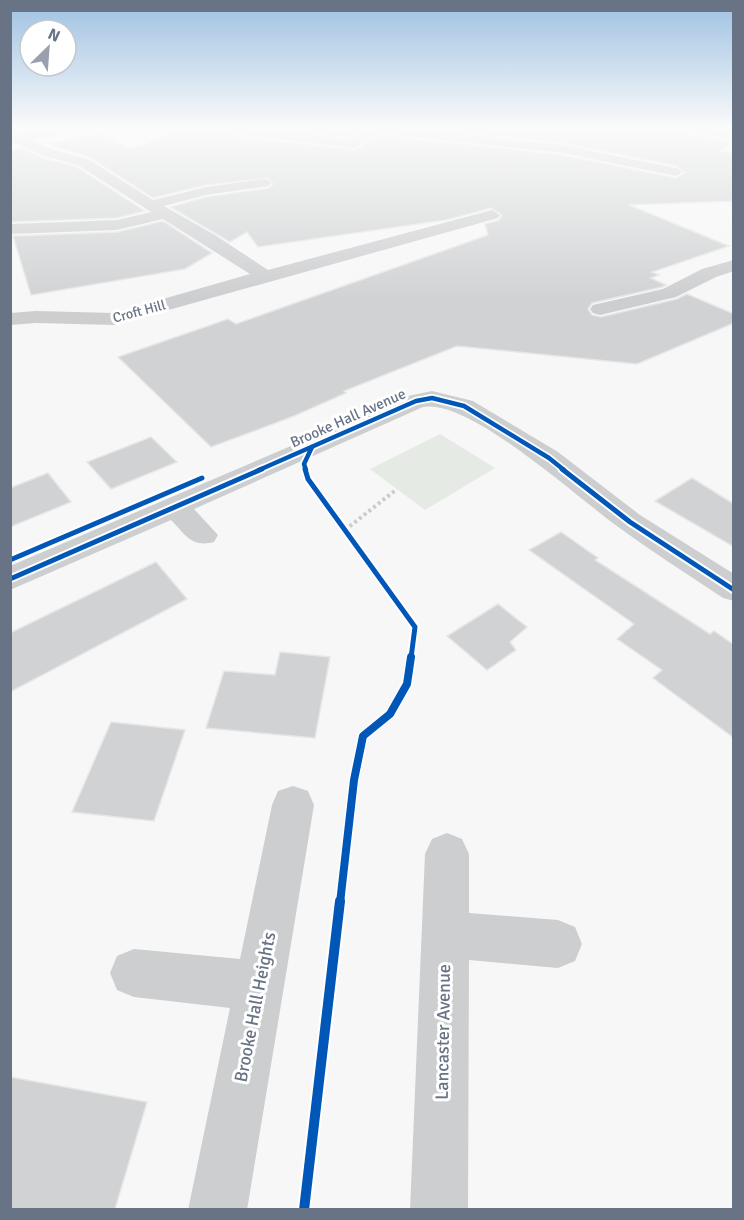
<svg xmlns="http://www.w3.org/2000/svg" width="744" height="1220" font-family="Signika,sans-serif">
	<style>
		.green { fill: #e6eae5 }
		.building { fill: #d0d2d3; stroke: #e6e6e6; stroke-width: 1.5 }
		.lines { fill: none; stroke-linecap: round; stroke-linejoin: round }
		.path { stroke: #ccc; stroke-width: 4; stroke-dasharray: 3 3; stroke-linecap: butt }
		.minor { fill: #cdced0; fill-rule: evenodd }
		.cycleway-far3-casing { stroke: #fff; stroke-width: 8 }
		.cycleway-far2-casing { stroke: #fff; stroke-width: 9 }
		.cycleway-far1-casing { stroke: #fff; stroke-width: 11 }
		.cycleway-casing { stroke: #fff; stroke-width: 14 }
		.cycleway-far3 { stroke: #0057b8; stroke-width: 4.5 }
		.cycleway-far2 { stroke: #0057b8; stroke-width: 5 }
		.cycleway-far1 { stroke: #0057b8; stroke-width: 8 }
		.cycleway { stroke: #0057b8; stroke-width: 10 }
		.labels { text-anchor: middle; stroke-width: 6; stroke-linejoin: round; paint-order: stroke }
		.far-street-label { font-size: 14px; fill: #687386; stroke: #fff }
		.street-label { font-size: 15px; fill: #687386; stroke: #fff }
		.near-street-label { font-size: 18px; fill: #687386; stroke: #fff }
	</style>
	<rect width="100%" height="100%" fill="#f7f7f7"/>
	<!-- green -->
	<path class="green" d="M440,434L495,468L425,510L370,469Z"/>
	<!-- building -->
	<g class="building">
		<path d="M186,128H203L228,132L235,136L355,150L379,135L563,155L676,178L685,173L676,166L563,143L425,128H659L733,142L721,151L734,153V201L629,205L729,246L652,272L659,275L651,278L666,285L662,287L592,303L588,309L592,315L601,317L677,299L687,294L734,314V323L637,364L457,346L344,391L346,393L294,416L211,447L118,357L228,319L236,324L488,235L485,224L499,220L502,215L491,208L446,220L258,247L247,232L230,242L170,207L206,197L269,188L273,184L269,178L206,185L153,198L89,157L46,144L99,133L132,149Z"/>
		<path d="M305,128H365L351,138L300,132Z"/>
		<path d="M22,148L43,158L77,167L145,211L117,218L10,222V151Z"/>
		<path d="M163,221L212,253L185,269L31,295L13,236L117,232Z"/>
		<path d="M151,437L177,462L111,489L87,462Z"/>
		<path d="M48,473L71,502L10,527V488Z"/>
		<path d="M692,478L734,504V547L655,501Z"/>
		<path d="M561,532L598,558L595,560L710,634L714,631L734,645V738L653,678L662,670L617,639L634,624L529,550Z"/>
		<path d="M156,562L187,599L10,692V633Z"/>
		<path d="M498,604L527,627L510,642L516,650L487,670L447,636Z"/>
		<path d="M280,652L330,657L315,738L206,728L224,671L275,675Z"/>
		<path d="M111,722L185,730L154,821L72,812Z"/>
		<path d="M10,1077L147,1102L115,1209H10Z"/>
	</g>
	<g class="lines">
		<!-- path -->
		<path class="path" d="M345,530L397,489"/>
		<!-- minor -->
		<g class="minor">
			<path d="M51,128H74L72,131L32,140L54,150L88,159L153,200L206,187L264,179L269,180L271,183L269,186L206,195L164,206L215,235L268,270L492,210L500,215L498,218L115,325L36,323L10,325V313L36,311L114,313L250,274L163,219L117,230L10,234V224L117,220L151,212L78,165L44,156L10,140V131L20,135Z"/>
			<path d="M149,128H162L152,136L146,132Z"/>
			<path d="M230,128H251L352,140L369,128H403L563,145L676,168L683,172L676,176L563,153L378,133L355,148L235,134L231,133Z"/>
			<path d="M687,128H715L734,131V139L693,132Z"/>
			<path d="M734,260V271L716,277L676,297L600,315L593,313L590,309L593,305L663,289L702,269Z"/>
			<path d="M432,391L473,401L558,452L640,515L734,574V601L723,598C689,575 654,553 621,529C581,501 470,398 423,407L194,509L218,535L214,542C191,548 185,534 171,520L10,590V566L408,396Z"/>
			<path d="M293,786L308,791L314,805L247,1210H188L230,1008L134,997L117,990L110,973L117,956L134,949L240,959L272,805L278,791Z"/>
			<path d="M447,833L462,839L469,854V913L558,920L575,927L582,944L575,961L558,968L469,960L468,1210H410L425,854L432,839Z"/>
		</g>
		<!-- cycleway-far3 casing -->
		<g class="cycleway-far3-casing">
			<g id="cycleway-far3">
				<path d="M259,470L416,401L432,398L464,406L549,458L564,470"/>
				<path d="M306,470L304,464L312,447"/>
			</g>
		</g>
		<!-- cycleway-far2 casing -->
		<g class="cycleway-far2-casing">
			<g id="cycleway-far2">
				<path d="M305,469L308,479L415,627L411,658"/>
				<path d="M562,469L630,522L734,590"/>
				<path d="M10,560L202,478"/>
				<path d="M10,579L262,469"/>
			</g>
		</g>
		<!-- cycleway-far1 casing -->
		<g class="cycleway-far1-casing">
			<path id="cycleway-far1" d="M340,903L354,780L363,736L390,714L407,684L411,657"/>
		</g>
		<!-- cycleway casing -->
		<g class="cycleway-casing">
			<path id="cycleway" d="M304,1210L340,901"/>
		</g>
		<!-- cycleway-far3 -->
		<use href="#cycleway-far3" class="cycleway-far3"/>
		<!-- cycleway-far2 -->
		<use href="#cycleway-far2" class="cycleway-far2"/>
		<!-- cycleway-far1 -->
		<use href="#cycleway-far1" class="cycleway-far1"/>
		<!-- cycleway -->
		<use href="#cycleway" class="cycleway"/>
	</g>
	<!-- sky -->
	<linearGradient id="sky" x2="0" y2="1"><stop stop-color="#9ec1e2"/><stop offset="0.43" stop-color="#fbfbfb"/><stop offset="1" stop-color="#fbfbfb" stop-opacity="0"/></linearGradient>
	<rect width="744" height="299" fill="url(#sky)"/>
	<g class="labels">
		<!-- far-street labels -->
		<g class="far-street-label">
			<text transform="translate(139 311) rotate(-15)" y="5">Croft Hill</text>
		</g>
		<!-- street labels -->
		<g class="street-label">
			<text transform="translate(348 418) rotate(-24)" y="5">Brooke Hall Avenue</text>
		</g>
		<!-- near-street labels -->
		<g class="near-street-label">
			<text transform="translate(255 1007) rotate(-79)" y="6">Brooke Hall Heights</text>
			<text transform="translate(443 1032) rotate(-89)" y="6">Lancaster Avenue</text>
		</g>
	</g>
	<!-- border -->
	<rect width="744" height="1220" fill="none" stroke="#687386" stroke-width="24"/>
	<!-- north arrow -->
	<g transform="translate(48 48) rotate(25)"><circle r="28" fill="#ffffff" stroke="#c3c7cf" stroke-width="1.5"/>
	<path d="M0-4.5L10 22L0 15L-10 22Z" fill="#9aa1ae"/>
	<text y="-9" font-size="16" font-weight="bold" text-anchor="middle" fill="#687386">N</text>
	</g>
</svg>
